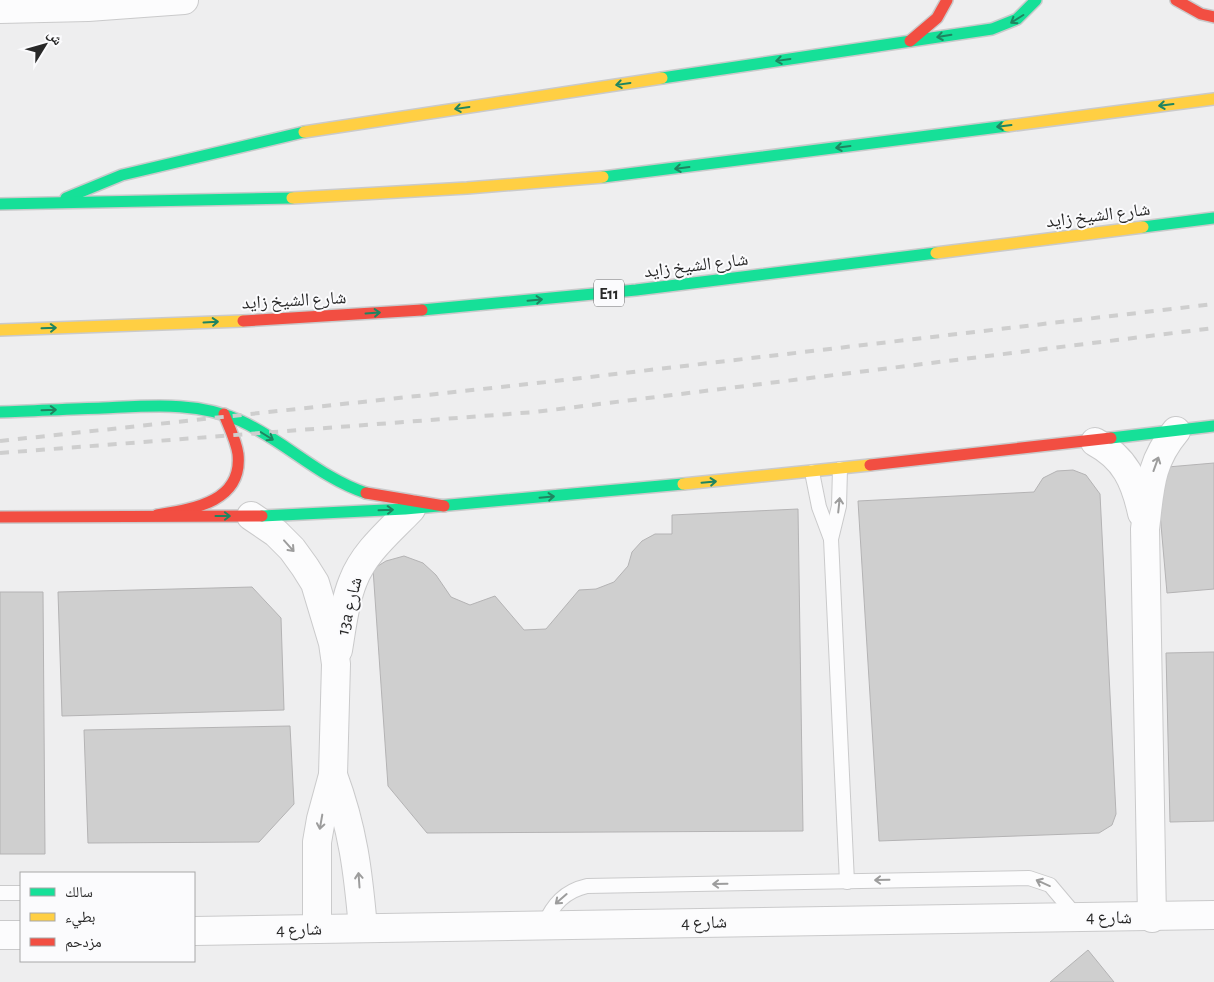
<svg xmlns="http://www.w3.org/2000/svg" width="1214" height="982" font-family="'Alegreya Sans','Noto Naskh Arabic',sans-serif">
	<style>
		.building { fill: #cfcfcf; stroke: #b4b3b4 }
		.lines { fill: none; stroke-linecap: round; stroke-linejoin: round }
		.lane-casing { stroke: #cacacb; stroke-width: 16 }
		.street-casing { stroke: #cacacb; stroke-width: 30 }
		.fast-casing { stroke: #cacacb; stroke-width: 14 }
		.slow-casing { stroke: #cacacb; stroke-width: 14 }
		.jam-casing { stroke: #cacacb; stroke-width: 14 }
		.lane { stroke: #fcfcfd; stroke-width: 14 }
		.street { stroke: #fcfcfd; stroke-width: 28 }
		.fast { stroke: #16e098; stroke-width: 11 }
		.slow { stroke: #ffcf43; stroke-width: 11 }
		.jam { stroke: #f24e42; stroke-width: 11 }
		.rail { stroke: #cecece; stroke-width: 4; stroke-dasharray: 9 9; stroke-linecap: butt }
		.oneway { stroke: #1f8460 }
		.oneway2 { stroke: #9d9d9d }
		.labels { text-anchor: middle; stroke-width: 4; stroke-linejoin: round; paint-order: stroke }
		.shield { fill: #fbfbfd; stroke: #676768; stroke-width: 1 }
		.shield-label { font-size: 16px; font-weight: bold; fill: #282828 }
		.street-label { font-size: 18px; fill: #282828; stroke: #fbfbfd }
	</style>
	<rect width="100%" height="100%" fill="#eeeeef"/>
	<!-- building -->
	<g class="building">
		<path d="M1214,463V589L1167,593L1156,468Z"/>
		<path d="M1073,470L1086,475L1100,494L1116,814L1112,825L1099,833L879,841L858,501L1034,492L1043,478L1057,471Z"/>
		<path d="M798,509L803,831L427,833L388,786L373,569L386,561L404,556L423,563L436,575L451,597L470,605L495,596L524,630L546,629L579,590L596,589L614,582L628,566L632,552L642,541L655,534H672V515Z"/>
		<path d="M252,587L281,618L284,710L62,716L58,592Z"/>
		<path d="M0,592H43L45,854H0Z"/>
		<path d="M1214,652V821L1170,822L1166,653Z"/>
		<path d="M290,726L294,804L259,842L88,843L84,730Z"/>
		<path d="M1088,950L1114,982H1050Z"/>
	</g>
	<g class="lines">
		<!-- lane casing -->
		<g class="lane-casing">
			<g id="lane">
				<path d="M840,469L839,506L831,539L847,882"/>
				<path d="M812,472L819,507L831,539"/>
				<path d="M0,893H21"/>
				<path d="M544,925C553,904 565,891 587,886L1029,878L1050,885L1077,917"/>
			</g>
		</g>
		<!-- street casing -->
		<g class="street-casing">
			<g id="street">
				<path d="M0,9L88,7L184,0"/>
				<path d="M1095,442C1125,458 1135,481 1142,513"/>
				<path d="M251,516L276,533L292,549L305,567L315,583L333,643L336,664L333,775L321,819L317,842V929"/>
				<path d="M338,650C342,627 344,603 353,581C364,552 390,531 411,509"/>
				<path d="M333,775C353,829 358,871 363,928"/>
				<path d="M1152,918L1145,529C1150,490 1149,463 1176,431"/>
				<path d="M194,931L1214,915"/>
				<path d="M0,935H21"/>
			</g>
		</g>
		<!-- fast casing -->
		<g class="fast-casing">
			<g id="fast">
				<path d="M662,78L992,29L1017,19L1036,0"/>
				<path d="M603,177L1007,126"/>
				<path d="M66,198L122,175L304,132"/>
				<path d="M0,204L292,198"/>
				<path d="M1143,227L1214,218"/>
				<path d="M422,310L636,290L936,253"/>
				<path d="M0,412C34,411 68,409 103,408C149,406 198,401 241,421C285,441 320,478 366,493"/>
				<path d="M1111,438L1214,426"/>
				<path d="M262,516L405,509L683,484"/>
			</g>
		</g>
		<!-- slow casing -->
		<g class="slow-casing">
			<g id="slow">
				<path d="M1007,126L1214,99"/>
				<path d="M304,132L662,78"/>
				<path d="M292,198L467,188L603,177"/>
				<path d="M936,253L1143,227"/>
				<path d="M0,330L243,321"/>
				<path d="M683,484L870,465"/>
			</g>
		</g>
		<!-- jam casing -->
		<g class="jam-casing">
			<g id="jam">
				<path d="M1176,0L1201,14L1214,17"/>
				<path d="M910,41L937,18L947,0"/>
				<path d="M243,321L422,310"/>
				<path d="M870,465L1111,438"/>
				<path d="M366,493L444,506"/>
				<path d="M157,515C193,509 243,502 238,454C236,440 229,427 224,414"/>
				<path d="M0,517L262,516"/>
			</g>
		</g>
		<!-- lane -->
		<use href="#lane" class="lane"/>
		<!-- street -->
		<use href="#street" class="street"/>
		<!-- fast -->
		<use href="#fast" class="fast"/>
		<!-- slow -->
		<use href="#slow" class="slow"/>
		<!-- jam -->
		<use href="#jam" class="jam"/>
		<!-- rail -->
		<g class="rail">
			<path d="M0,441L547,382L1214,304"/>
			<path d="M0,453L535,412L1214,328"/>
		</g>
	</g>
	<!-- one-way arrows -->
	<defs><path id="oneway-shaft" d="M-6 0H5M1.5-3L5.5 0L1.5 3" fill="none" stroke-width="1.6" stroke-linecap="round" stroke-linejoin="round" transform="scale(1.25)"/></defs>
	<g class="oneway">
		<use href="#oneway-shaft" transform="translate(1017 19) rotate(148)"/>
		<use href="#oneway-shaft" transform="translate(944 36) rotate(171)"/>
		<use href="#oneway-shaft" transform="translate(783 60) rotate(172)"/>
		<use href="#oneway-shaft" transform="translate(623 84) rotate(172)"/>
		<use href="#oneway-shaft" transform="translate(1166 105) rotate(173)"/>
		<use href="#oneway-shaft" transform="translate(462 108) rotate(172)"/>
		<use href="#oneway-shaft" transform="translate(1004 126) rotate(173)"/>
		<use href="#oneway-shaft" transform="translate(843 147) rotate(173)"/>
		<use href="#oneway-shaft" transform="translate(682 168) rotate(173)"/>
		<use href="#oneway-shaft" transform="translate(535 300) rotate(-5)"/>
		<use href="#oneway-shaft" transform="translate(373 313) rotate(-4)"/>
		<use href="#oneway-shaft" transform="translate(211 322) rotate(-3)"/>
		<use href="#oneway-shaft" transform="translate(49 328) rotate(-2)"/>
		<use href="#oneway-shaft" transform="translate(49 410) rotate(-2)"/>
		<use href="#oneway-shaft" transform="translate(267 436) rotate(32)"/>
		<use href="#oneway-shaft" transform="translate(709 482) rotate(-5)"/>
		<use href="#oneway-shaft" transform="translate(547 497) rotate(-5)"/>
		<use href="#oneway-shaft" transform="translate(386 510) rotate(-2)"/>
		<use href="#oneway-shaft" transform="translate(223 516)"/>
	</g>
	<g class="oneway2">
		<use href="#oneway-shaft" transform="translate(1156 464) rotate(-70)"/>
		<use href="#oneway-shaft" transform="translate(839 505) rotate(-84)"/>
		<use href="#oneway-shaft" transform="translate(289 546) rotate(48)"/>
		<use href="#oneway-shaft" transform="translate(321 822) rotate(100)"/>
		<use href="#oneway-shaft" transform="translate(359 880) rotate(-94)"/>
		<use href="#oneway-shaft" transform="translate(882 880) rotate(179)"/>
		<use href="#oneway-shaft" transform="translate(1043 883) rotate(-156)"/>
		<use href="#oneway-shaft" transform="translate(720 884) rotate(179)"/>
		<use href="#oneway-shaft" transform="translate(561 899) rotate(139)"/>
	</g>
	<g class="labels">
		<!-- shield labels -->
		<rect class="shield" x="594" y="279.5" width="30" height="27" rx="4"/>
		<g class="shield-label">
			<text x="609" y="299">E11</text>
		</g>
		<!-- street labels -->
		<g class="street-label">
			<text transform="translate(1098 215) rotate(-7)" y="6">شارع الشيخ زايد</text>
			<text transform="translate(696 265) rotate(-7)" y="6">شارع الشيخ زايد</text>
			<text transform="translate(294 300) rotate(-3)" y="6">شارع الشيخ زايد</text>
			<text transform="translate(349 606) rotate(-76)" y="6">13a شارع</text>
			<text transform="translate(1109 917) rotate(1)" y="6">شارع 4</text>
			<text transform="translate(704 922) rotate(-1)" y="6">شارع 4</text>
			<text transform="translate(299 929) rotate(-1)" y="6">شارع 4</text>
		</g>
	</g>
	<!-- legend -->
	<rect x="20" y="872" width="175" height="90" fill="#fbfbfd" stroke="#a7a7a8"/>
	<rect x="30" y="888" width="25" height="8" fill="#16e098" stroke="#a7a7a8"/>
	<text x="65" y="897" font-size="15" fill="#282828">سالك</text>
	<rect x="30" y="913" width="25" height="8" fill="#ffcf43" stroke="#a7a7a8"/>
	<text x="65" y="922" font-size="15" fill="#282828">بطيء</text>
	<rect x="30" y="938" width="25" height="8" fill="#f24e42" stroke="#a7a7a8"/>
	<text x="65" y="947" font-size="15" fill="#282828">مزدحم</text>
	<!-- north arrow -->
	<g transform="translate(45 45) rotate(53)" stroke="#fbfbfd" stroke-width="4" paint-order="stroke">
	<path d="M0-4L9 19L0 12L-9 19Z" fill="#282828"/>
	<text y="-8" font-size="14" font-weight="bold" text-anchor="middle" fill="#282828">ش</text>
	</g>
</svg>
